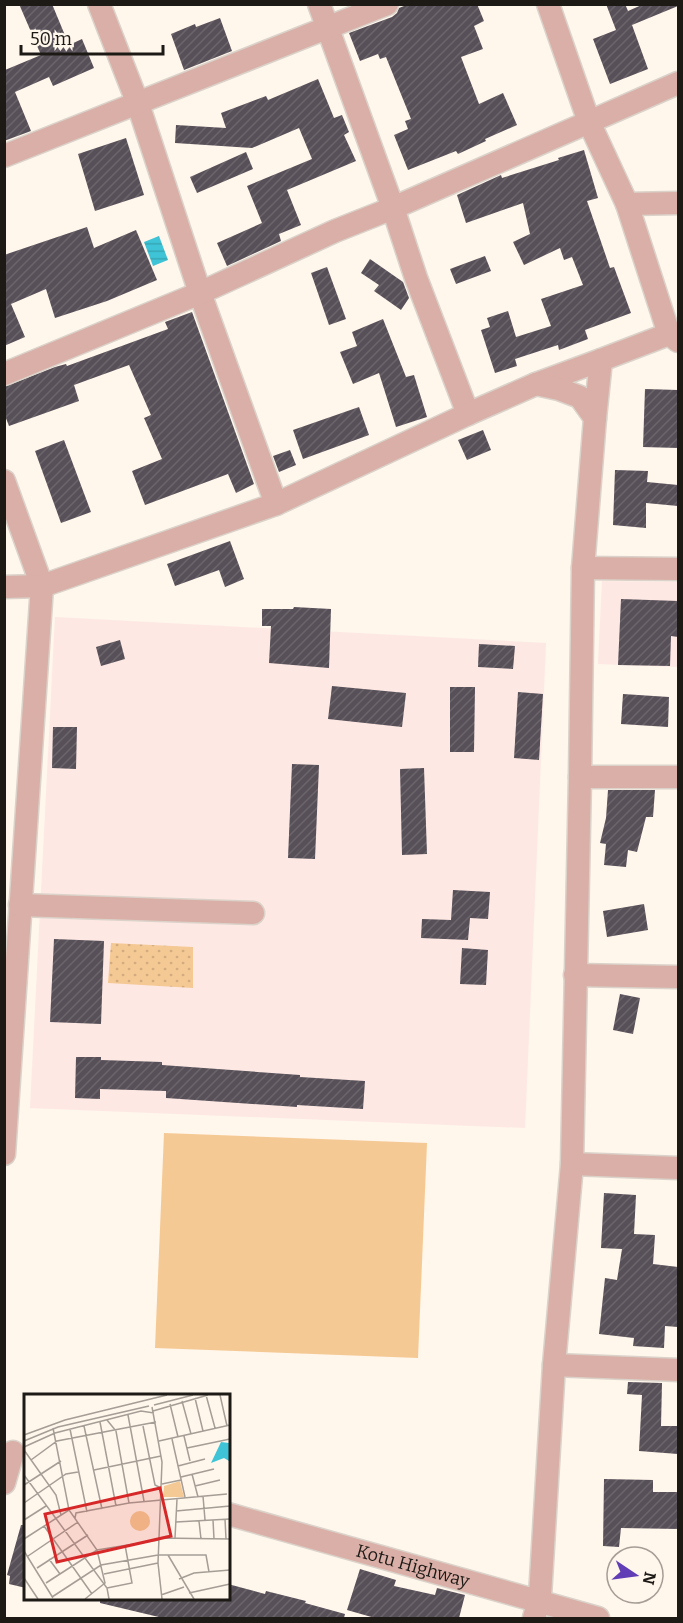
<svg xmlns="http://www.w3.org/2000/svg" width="683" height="1623" font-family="Bitter,serif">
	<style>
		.education { fill: #fde8e4 }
		.grass { fill: #f5c994 }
		.park { fill: url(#park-dots) }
		.water { fill: url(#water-rules) }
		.building { fill: url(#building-hatch) }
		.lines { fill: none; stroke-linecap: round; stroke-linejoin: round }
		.minor-casing { stroke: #dbd3ca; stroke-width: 25 }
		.minor { stroke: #d9afa7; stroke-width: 22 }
		.labels { text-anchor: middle; stroke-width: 6; stroke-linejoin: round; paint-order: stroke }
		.street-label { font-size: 18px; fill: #1d1a16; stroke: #fff6ec }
		.inset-road { fill: none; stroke: #a59e96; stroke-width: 1.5 }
		.view { fill: #d62828; fill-opacity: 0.15; stroke: #d62828; stroke-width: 3 }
		.inset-edge { fill: none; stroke: #1d1a16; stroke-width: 3 }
	</style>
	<defs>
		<pattern id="park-dots" width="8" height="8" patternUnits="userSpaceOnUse" patternTransform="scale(1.5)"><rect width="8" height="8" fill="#f5c994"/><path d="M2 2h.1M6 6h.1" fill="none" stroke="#d2ac7f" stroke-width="1.8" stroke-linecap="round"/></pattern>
		<pattern id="water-rules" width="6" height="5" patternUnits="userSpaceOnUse" patternTransform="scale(1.5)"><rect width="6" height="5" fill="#3ec4d6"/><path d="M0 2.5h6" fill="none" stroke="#36a8b7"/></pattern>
		<pattern id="building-hatch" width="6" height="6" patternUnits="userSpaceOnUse" patternTransform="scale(1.5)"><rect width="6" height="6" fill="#575058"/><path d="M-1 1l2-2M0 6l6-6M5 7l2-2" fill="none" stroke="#6b656b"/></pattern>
	</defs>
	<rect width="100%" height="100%" fill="#fff6ec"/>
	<!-- education -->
	<g class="education">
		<path d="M602,581L678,582V667L598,664Z"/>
		<path d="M55,617L546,643L525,1128L30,1108Z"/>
	</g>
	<!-- grass -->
	<path class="grass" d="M164,1133L427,1143L418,1358L155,1348Z"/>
	<!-- park -->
	<path class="park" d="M111,943L193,947V988L108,983Z"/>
	<!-- water -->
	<path class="water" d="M159,236L168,260L153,266L144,242Z"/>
	<!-- building -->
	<g class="building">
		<path d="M19,4H52L69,45L82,39L94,68L53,86L49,77L15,92L31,131L4,141V69L5,70L41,55Z"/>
		<path d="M409,4H477L484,21L474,26L483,49L461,57L479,104L503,93L517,125L485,139L486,141L458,154L456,151L408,170L394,135L408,129L405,121L411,119L386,57L380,59L378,54L360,61L349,33L392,17L397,13L399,8Z"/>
		<path d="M606,4H625L628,11L644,4H678V6L632,25L648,69L610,84L593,39L616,30Z"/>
		<path d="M220,18L232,51L184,70L171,34L195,24L196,27Z"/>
		<path d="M318,79L334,118L342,115L349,132L344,135L356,161L287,190L301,225L279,234L281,241L227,266L217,243L262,223L247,186L312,159L299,128L252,148L175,143L176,125L226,128L221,113L266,96L268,100Z"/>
		<path d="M126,138L144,195L95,211L78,154Z"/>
		<path d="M584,150L598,198L587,201L610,268L614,267L631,313L585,330L588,339L559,350L558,345L515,359L517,366L495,373L481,330L490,327L487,318L508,311L516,337L551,326L541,299L583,285L572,257L564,260L560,248L524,265L513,242L530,234L523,203L466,223L457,195L501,175L502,178L559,160L558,158Z"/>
		<path d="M246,152L253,169L197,193L190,177Z"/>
		<path d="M87,227L94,248L136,230L157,280L107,301L55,318L46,289L11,304L25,337L4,346V255Z"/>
		<path d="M485,256L491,271L456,284L450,269Z"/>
		<path d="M370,259L403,282L409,298L401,310L374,291L379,285L361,273Z"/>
		<path d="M327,267L346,319L329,325L311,273Z"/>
		<path d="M192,312L254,484L236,493L228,474L145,505L132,471L162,459L144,418L151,415L129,365L74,385L79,401L9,426L4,413V387L55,367L66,364L67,366L168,329L165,322Z"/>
		<path d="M383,319L406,377L414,375L427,417L396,427L379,373L353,384L340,352L357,346L352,332Z"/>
		<path d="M645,389L678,390V448L643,447Z"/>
		<path d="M359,407L369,435L303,459L293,430Z"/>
		<path d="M483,430L491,450L467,460L458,440Z"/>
		<path d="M64,440L91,512L61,523L35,451Z"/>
		<path d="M290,450L296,465L279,472L273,456Z"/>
		<path d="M615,470L648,471L647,482L678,485V506L646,503V528L613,525Z"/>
		<path d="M230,541L244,579L225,587L219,570L175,586L167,564Z"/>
		<path d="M621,599L678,601V637L671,636L670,666L618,665Z"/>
		<path d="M294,607L331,609L329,668L269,663L271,626H262V609H293Z"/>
		<path d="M120,640L125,659L101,666L96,647Z"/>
		<path d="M479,644L515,646L513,669L478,667Z"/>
		<path d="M332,686L406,693L402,727L328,719Z"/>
		<path d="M450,687H475L474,752H450Z"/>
		<path d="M518,692L543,694L539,760L514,758Z"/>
		<path d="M623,694L669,697L668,727L621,724Z"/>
		<path d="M53,727H77L76,769L52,768Z"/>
		<path d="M292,764L319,765L315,859L288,858Z"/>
		<path d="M424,768L427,854L402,855L400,769Z"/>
		<path d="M608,790H655L653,817H646L637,852L628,850L626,867L604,865L606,844L600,843L606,818Z"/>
		<path d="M453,890L490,892L488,919L470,918L468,940L421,938L422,919L451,920Z"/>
		<path d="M644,904L648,930L607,937L603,911Z"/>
		<path d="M54,939L104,941L101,1024L50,1022Z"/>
		<path d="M462,948L488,950L486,985L460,984Z"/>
		<path d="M620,994L640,998L633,1034L613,1030Z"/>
		<path d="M76,1057H101V1060L162,1062V1065L300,1075V1077L365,1081L363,1109L297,1105V1107L166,1098V1091L100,1089V1099L75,1098Z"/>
		<path d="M604,1193L636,1195L634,1234L655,1235L653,1264L678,1267V1327L665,1326L664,1348L633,1346L634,1338L599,1334L605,1278L617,1280L622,1249L601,1248Z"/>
		<path d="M628,1382L662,1383L661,1426H678V1454L639,1451L642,1395L627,1394Z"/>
		<path d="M604,1479L653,1480V1492H678V1529L621,1528L619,1547L603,1546Z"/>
		<path d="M21,1525H26V1588L9,1584L10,1576L7,1575Z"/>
		<path d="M360,1569L396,1580L394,1586L435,1595L437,1588L465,1595L459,1618H375L347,1610Z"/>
		<path d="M228,1584L265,1594L266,1591L306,1601L305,1603L345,1614L344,1618H163L100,1603V1598H228Z"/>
	</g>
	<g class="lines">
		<!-- minor casing -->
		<g class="minor-casing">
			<g id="minor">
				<path d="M99,4L138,104L200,293L276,504"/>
				<path d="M319,4L393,208L416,278L468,414"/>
				<path d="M548,4L589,122L627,204L669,334"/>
				<path d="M4,156L387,4"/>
				<path d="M627,204L678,203"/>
				<path d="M4,374L200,293L335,231L393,208L678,83"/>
				<path d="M595,418L601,360"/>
				<path d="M4,481L42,586L4,1154"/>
				<path d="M583,568L678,569"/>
				<path d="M4,587L42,586L276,504L468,414L536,384L601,360L669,334L678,341"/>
				<path d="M580,777H678"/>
				<path d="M20,905L253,913"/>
				<path d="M575,975L678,977"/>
				<path d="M572,1164L678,1168"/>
				<path d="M554,1365L678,1370"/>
				<path d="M4,1483L13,1452"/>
				<path id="s1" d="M228,1514L598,1618"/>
				<path d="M534,1618L540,1596L554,1365L572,1164L580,777L583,568L595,418L580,397L559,389L536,384"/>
			</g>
		</g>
		<!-- minor -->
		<use href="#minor" class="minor"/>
	</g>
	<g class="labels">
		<!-- street labels -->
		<g class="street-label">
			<text dy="6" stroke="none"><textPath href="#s1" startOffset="192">Kotu Highway</textPath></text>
		</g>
	</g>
	<!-- overview -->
	<g transform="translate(24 1394)">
		<rect width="206" height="206" fill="#fff6ec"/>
		<path d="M106 127a10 10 0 1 1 20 0a10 10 0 1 1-20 0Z" fill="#f5c994"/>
		<path d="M156,87L160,103H139L140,92Z" fill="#f5c994"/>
		<path d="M197,48L205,49V67L200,64L187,69Z" fill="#3ec4d6"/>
		<path class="inset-road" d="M182,1L191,34M196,1L203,32M171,4L179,37M158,7L167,40M146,10L154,43M130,11L169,1M128,13L138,68L134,169L138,205M129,17L184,1M104,21L120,107M83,26L92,37L105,109M76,28L92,112M60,32L78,115M119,32L131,91L137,94M29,34L45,116L73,156L81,189L61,205M46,35L63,118M0,41L41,26L143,1M160,42L166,67M148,45L161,103M0,47L34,33L125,12M135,47L206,31M0,53L31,39L117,17L130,19M163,54L206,45M0,56L32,101L37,121M7,66L33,47L132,28M154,72L181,65M70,76L137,62M168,80L174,103M0,81L83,194L85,205M157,83L190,75M138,90L157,86M0,91L37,67M171,92L196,86M179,102L181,126M0,109L42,80L54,78M152,117L206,112M51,124L52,119L105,109L203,100M201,125L202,145M0,126L22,112M189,126L190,145M175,127L177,145M152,128L206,125M20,132L68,200M135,144L206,145M151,144L153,105M0,145L45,116M0,157L29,204M144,161L170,205M4,162L54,128M25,165L36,180M13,174L64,141M80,180L134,169M0,184L14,205M155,185L170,179L206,176M22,189L73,156L135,146M83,194L108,189L101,151M165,199L206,190M137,201L160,193M28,203L77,171L134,161H182L185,178"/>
		<path class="view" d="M136,94L147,142L33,168L21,120Z"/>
		<rect width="206" height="206" class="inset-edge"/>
	</g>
	<!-- border -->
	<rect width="683" height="1623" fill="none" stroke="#1d1a16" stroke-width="12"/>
	<!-- north arrow -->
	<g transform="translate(635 1575) rotate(103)"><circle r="28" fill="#fff6ec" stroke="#a59e96" stroke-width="1.5"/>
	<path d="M0-4.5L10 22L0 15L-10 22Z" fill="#623eb6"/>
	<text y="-9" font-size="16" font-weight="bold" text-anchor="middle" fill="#1d1a16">N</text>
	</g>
	<!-- scale -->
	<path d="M21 45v9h142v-9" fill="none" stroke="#1d1a16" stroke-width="3"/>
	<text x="30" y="45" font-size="18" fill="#1d1a16" stroke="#fff6ec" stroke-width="4.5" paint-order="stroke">50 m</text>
</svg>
